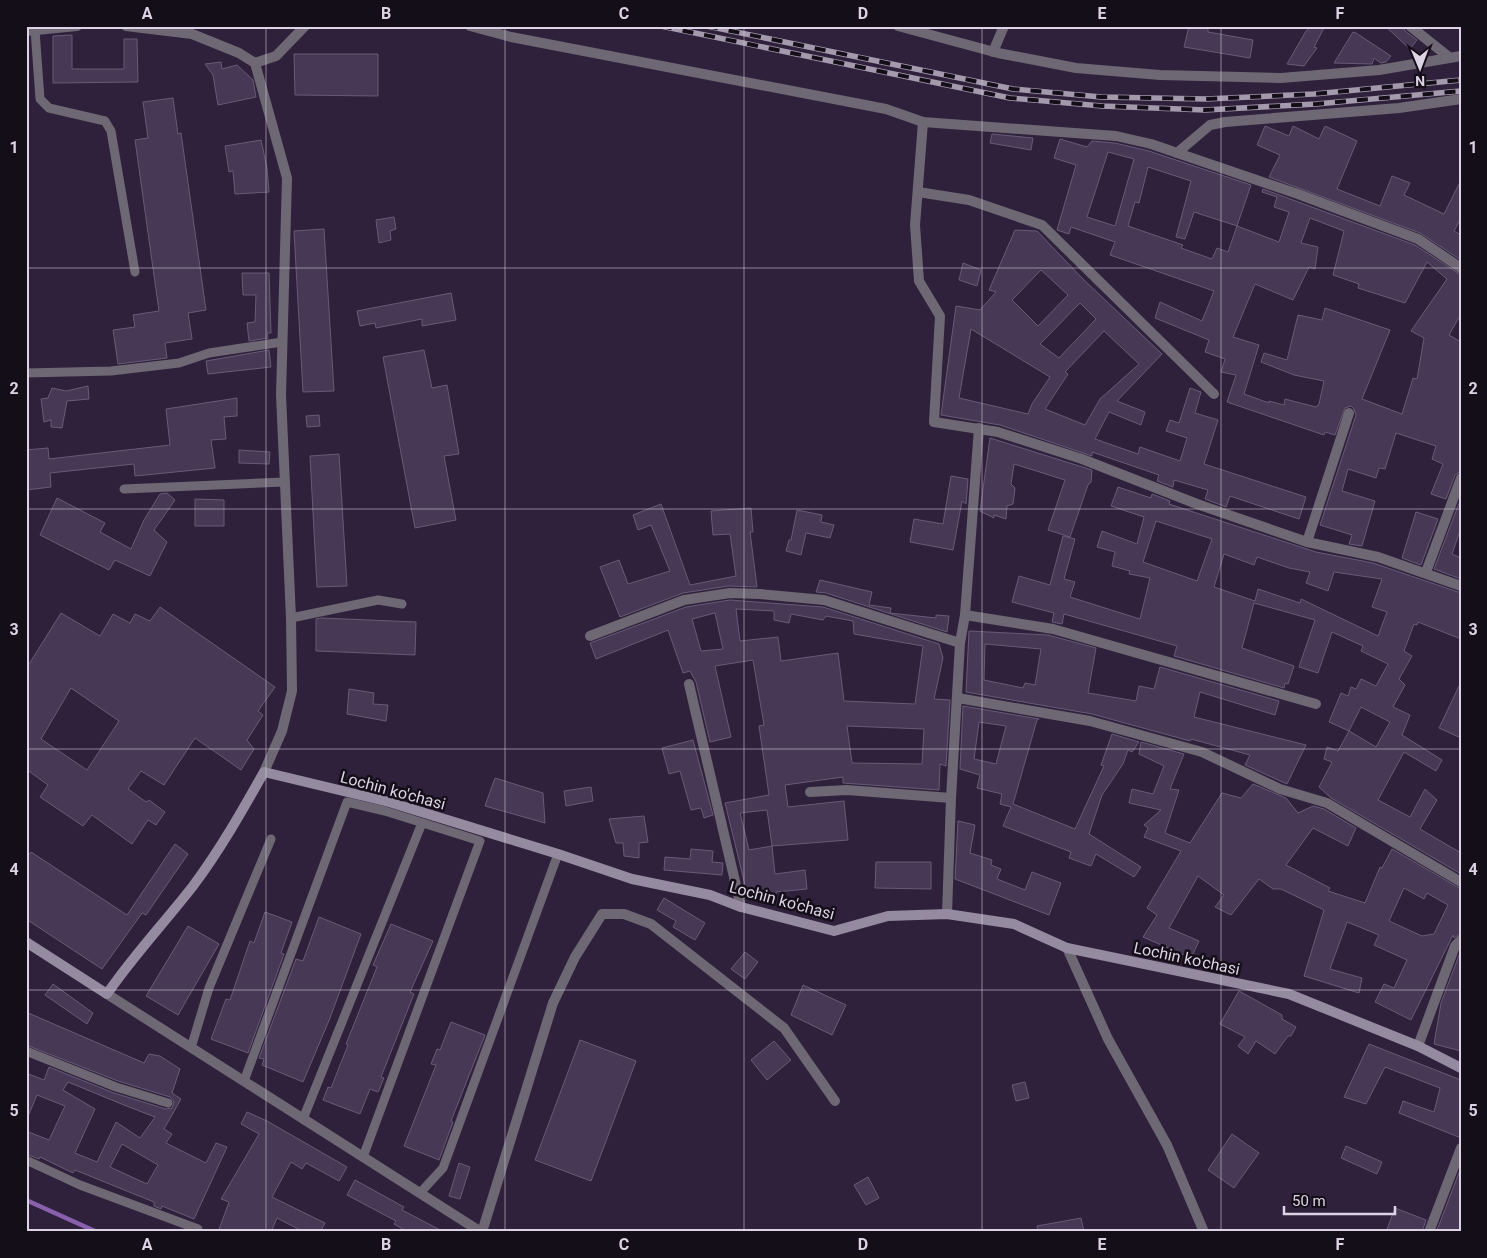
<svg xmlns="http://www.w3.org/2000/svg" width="1487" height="1258" font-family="Roboto,sans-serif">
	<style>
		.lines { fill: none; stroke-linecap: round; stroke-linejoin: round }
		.stream { stroke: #8a60ae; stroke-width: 4.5 }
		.building { fill: #473955; stroke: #695a78; fill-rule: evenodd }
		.lane { stroke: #6e6774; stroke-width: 9 }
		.street { stroke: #6e6774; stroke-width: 10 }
		.secondary { stroke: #958ba0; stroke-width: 10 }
		.rail-casing { stroke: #a499ad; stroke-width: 5.5 }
		.rail { stroke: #140e19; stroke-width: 4; stroke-dasharray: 11; stroke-linecap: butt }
		.grid { fill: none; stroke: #dcd3e4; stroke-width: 1; stroke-opacity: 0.55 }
		.labels { text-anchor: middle; stroke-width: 5; stroke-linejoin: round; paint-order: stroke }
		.street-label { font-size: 16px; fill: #dcd3e4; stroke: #140e19 }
		.neatline { fill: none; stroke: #dcd3e4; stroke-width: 2 }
		.grid-label { font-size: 16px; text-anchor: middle; font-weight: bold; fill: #dcd3e4 }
	</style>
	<rect width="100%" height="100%" fill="#2f213b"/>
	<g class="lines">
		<!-- stream -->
		<path class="stream" d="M26,1200L97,1232"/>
	</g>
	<!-- building -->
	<g class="building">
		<path d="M1189,26H1208V32L1253,40L1250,58L1184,47Z"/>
		<path d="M1312,26H1325L1314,47L1317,48L1304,66L1287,64L1306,31Z"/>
		<path d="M1385,26H1403L1405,31L1417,40L1410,49Z"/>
		<path d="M1353,32L1356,33L1391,56L1386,62L1381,63L1374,58L1372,64L1334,63Z"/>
		<path d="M72,35V69H124V39H137L138,82L53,83V36Z"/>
		<path d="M294,54H378V96L295,95Z"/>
		<path d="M221,62L222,69L237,65L253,80L256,97L218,105L213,75L205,64Z"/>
		<path d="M173,98L178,134L181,133L206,310L188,313L192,339L165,343L167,358L118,364L113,330L135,327L133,315L159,311L135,140L148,138L143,102Z"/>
		<path d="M1265,126L1289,136L1293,126L1319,139L1325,126L1357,141L1337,189L1380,206L1392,176L1410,183L1404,195L1444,214L1461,180V218L1454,231L1461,235V260L1420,233L1269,177L1280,155L1257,145Z"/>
		<path d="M992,134L1033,138L1031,150L990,143Z"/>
		<path d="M1060,139L1087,147L1092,141L1115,143L1149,151L1251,185L1237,226L1279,242L1289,212L1274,207L1277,197L1262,192L1263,189L1415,245L1461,275V314L1449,335L1461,342V471L1455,475L1446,499L1431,494L1443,464L1432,459L1436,446L1396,433L1385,469L1379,468L1376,478L1348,469L1342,491L1375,501L1362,546L1349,544L1352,535L1320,525L1356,415L1354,409L1351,406L1345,408L1335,435L1325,432L1324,435L1227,402L1236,375L1221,372L1225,359L1205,352L1209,340L1155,318L1160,302L1202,321L1214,291L1110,255L1115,242L1071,227L1069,234L1057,230L1076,165L1054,158ZM1108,152L1134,159L1115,226L1087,217ZM1148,167L1191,181L1176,237L1185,239L1194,212L1237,226L1228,252L1217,248L1212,259L1181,248L1183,245L1128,226L1135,202L1139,203ZM1310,218L1344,231L1333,275L1359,284L1358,288L1405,303L1427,262L1447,279L1411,331L1424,338L1417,379L1413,378L1402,414L1362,399L1390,330L1325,308L1322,320L1298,315L1287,360L1264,353L1261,362L1294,375L1324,381L1319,404L1316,407L1285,399L1284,405L1269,401V403L1244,394L1259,345L1233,337L1255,284L1293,300L1309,267L1315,269L1318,247L1301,243Z"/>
		<path d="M261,140L267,168L269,192L235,194L233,171L229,172L225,146Z"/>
		<path d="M394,217L396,229L390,231L391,240L379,243L376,220Z"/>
		<path d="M324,229L334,391L303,392L294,231Z"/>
		<path d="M1015,230L1037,231L1083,279L1162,354L1117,401L1145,412L1141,425L1109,412L1095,439L1138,454L1140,447L1180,461L1187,438L1166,431L1170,420L1179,423L1190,388L1201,392L1195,413L1218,420L1204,464L1306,497L1299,519L1230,496L1226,507L1205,499L1208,490L1174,480L1173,487L1157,481L1159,475L1092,452V456L1000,425L941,415L956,306L980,310L996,292L989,290ZM1041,270L1068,295L1038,326L1012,300ZM1080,303L1096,319L1059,358L1040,344ZM971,329L1050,377L1032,404L1028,414L959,398ZM1104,331L1139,364L1100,399L1085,425L1045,409L1068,374L1065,372Z"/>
		<path d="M963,263L981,270L977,286L959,280Z"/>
		<path d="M242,273H269L271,333H267L268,338L249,341L247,323L255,322L256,295H243Z"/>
		<path d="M451,293L456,320L422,326V319L376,328L375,323L360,326L357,311Z"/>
		<path d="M269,350L271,367L208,374L206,361Z"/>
		<path d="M424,350L432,388L447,385L459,454L444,456L456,520L415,528L383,357Z"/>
		<path d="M88,386L89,399L67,401L62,428L51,427V420L44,422L41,399L48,398L52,388L66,391Z"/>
		<path d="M237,398V416L224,417L226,439L211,440L215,468L135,476L134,464L50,473L51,487L26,490V450L48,448L49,459L170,445L166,409Z"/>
		<path d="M319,415L320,426L307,427L306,416Z"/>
		<path d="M990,438L1092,470L1091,482L1088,485L1070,537L1048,530L1065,480L1014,464L1011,484L1015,488L1014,497L1013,504L1007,506L1006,519L994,515V518L980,511Z"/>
		<path d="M239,450L270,452L269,464L239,463Z"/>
		<path d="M339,454L347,586L317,587L310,456Z"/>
		<path d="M951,476L968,479L966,504L962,501L953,550L910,542L914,519L943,524Z"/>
		<path d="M1118,487L1151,498L1152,494L1170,501L1169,504L1316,552L1373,563L1461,593V639L1418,622L1417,625L1414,624L1404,651L1412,656L1399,679L1405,685L1393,707L1410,715L1402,735L1442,760L1436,771L1404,752L1378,800L1410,817L1425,789L1437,800L1420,829L1461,853V874L1331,798L1319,787L1332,762L1324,759L1327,747L1338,751L1349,731L1329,722L1341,693L1348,696L1351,687L1356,689L1361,679L1376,686L1388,664L1361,651L1363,646L1332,632L1318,673L1299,667L1315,620L1254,603L1242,648L1294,666L1288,684L1285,683L1284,688L1174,656L1177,646L1064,614L1062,624L1052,622L1054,613L1012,602L1019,576L1050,585L1063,536L1075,539L1064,579L1075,582L1070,597L1140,619L1150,578L1129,574L1130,571L1112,566L1115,552L1097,547L1102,531L1137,544L1144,517L1111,506ZM1156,521L1212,539L1197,581L1143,562ZM1224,554L1254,565L1257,557L1289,568L1310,572L1306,583L1328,591L1334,572L1382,579L1372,607L1387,612L1378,636L1301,599L1300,603L1258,589L1255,601L1214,587ZM1361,707L1390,722L1376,747L1349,731Z"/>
		<path d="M167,493L175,500L154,530L167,542L150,576L115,560L109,570L40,535L57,498L105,523L100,532L131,549L144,520L160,494Z"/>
		<path d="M1461,498V528L1452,554L1461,558V579L1434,569Z"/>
		<path d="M195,499L224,500V526H195Z"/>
		<path d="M661,504L690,585L736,576L730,534L713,535L711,511L751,508L753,532H750L757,587L729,586L683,593L620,617L600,567L619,560L628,584L670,571L651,525L638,530L633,515Z"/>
		<path d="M797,510L822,515L821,522L834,525L830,538L806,533L801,555L786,551L789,540H791Z"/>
		<path d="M1416,512L1438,519L1421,565L1402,558Z"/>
		<path d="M820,580L872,592L869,605L891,608L890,613L936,618V615L949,616L947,632L826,593L816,592Z"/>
		<path d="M730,600L823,607L939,644L943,658L934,699L950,700L946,766L940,764L939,790L843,783V777L785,785L788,807L844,801L848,840L772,846L775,874L805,870L807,889L776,892V894L746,889L725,803L769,795L759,726L764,725L753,660L715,666L731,737L710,742L696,682L690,671L683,673L668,630L596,659L590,643L686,607ZM736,609L774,611V620L789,623L791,614L823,620L826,616L853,621L854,634L923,646L915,704L844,701L838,653L781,661L778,637L740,641ZM715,613L723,649L701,651L692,619ZM847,726L924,729L922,764L852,763ZM767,810L772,846L749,850L740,813Z"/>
		<path d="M160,607L275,687L258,711L263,715L247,740L254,749L241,770L195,738L164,785L141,771L128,789L146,802L149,800L165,812L156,825L148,820L132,844L92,815L83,826L40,797L48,785L26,769V669L61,613L100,636L113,614L130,623L135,614L150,621ZM71,688L119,721L87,770L41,739Z"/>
		<path d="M322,618L416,622L415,655L316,651V619Z"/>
		<path d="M969,631L1048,635L1096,648L1088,693L1136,701L1139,686L1154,689L1160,667L1279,701L1275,715L1200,692L1194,717L1306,745L1287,784L1245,765L1250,755L1191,739L1190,741L1092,714L966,692ZM985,644L1041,649L1035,685L1025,683L1023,688L984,680Z"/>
		<path d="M1461,682V738L1439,728Z"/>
		<path d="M349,689L374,693L373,704L388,705L386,721L347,714Z"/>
		<path d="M963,706L1039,719L1037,720L1013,804L1075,829L1104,766L1101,765L1112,734L1139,742L1132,752L1128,750L1123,764L1102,795L1089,834L1141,867L1134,877L1096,854L1091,866L1069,858L1071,852L1003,826L1011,807L1000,804L1002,794L977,788L980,775L960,769ZM979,722L1006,726L996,764L974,759Z"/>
		<path d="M693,740L713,815L704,818L701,808L691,810L680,771L669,774L662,748Z"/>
		<path d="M1141,742L1184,754L1170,789L1179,790L1165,833L1190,843L1222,793L1241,798L1253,784L1286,798L1298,813L1313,806L1324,809L1356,828L1348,846L1313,828L1286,865L1330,888L1328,891L1365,903L1380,867L1382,868L1392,849L1461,889V933L1454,938L1453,935L1411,1020L1375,1002L1384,984L1394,988L1407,960L1374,945L1379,935L1347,922L1330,969L1362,978L1359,993L1304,976L1324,910L1281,889H1273L1259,879L1231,915L1215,907L1224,895L1198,876L1169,928L1199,941L1191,958L1143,937L1157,915L1147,908L1181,851L1144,837L1148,828L1144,825L1161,810L1129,803L1132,789L1153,794L1164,766L1139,754ZM1404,888L1424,899L1427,893L1448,905L1434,934L1422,936L1389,921Z"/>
		<path d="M495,778L543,793L545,823L485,806Z"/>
		<path d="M591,787L593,801L566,806L564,791Z"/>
		<path d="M644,816L648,842L639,843V858L624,856L623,843H616L609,819Z"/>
		<path d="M958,821L975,825L970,853L992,860L991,865L1001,869L997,879L1025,890L1032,872L1061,883L1049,915L955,879Z"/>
		<path d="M175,844L188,854L146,915L142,913L102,969L26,919V859L31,852L127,915Z"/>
		<path d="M691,849L713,851L712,862L723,863L722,875L664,870L665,857L690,859Z"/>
		<path d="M876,862H931V889L875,888Z"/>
		<path d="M664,898L705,923L695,940L673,927L676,921L657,910Z"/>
		<path d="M265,912L292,922L281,953L284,954L248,1053L211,1039L226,999L230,1000L250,941L254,943Z"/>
		<path d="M319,917L361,934L330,1018L303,1082L262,1065L264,1059L259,1058L296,959L303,961Z"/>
		<path d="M391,924L433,941L410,992L414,994L381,1077L384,1078L378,1092L370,1089L360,1114L323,1100L328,1087L331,1088L348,1045L346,1044L377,967L373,965Z"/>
		<path d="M188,926L219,944L178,1015L146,996Z"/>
		<path d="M1461,950V1051L1434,1044L1441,1003Z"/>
		<path d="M745,952L758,962L745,979L731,969Z"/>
		<path d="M53,984L93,1013L87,1024L45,995Z"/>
		<path d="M803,985L846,1005L832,1035L791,1015Z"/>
		<path d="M1239,991L1282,1015V1019L1296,1027L1291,1036H1288L1275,1054L1256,1041L1248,1054L1238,1046L1245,1037L1220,1024Z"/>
		<path d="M26,1012L144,1063L149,1054L160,1056L180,1069L172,1093L181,1099L164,1129L172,1134L166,1143L206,1163L216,1143L227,1147L194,1219L162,1206L161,1209L154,1206V1202L75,1170L73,1173L40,1157L39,1159L26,1154V1131L49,1140L65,1106L37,1095L26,1121V1073L44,1080L49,1067L114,1093L166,1109L172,1108L174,1102L170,1097L118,1081L26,1045ZM68,1082L124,1105L155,1117L140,1138L116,1122L97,1162L75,1153L95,1109L63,1090ZM122,1144L158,1165L147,1184L110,1167Z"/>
		<path d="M451,1022L485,1035L451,1121L453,1122L439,1160L404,1146L436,1065L431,1064L437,1049L440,1050Z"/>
		<path d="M580,1040L636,1061L591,1181L535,1160Z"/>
		<path d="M774,1041L791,1060L767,1080L751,1060Z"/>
		<path d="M1369,1044L1461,1080V1138L1399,1113L1403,1101L1434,1112L1440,1088L1385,1067L1366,1104L1344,1097Z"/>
		<path d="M1025,1082L1029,1098L1016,1101L1012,1085Z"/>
		<path d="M247,1112L267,1121L347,1167L339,1181L306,1163L302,1169L291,1162L272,1197L325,1223L320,1232H304L277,1218L271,1232H218L229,1202L221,1199L259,1134L241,1124Z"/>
		<path d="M1232,1134L1259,1153L1234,1188L1208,1170Z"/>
		<path d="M1346,1146L1382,1162L1377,1174L1341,1158Z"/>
		<path d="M459,1163L470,1167L460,1199L449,1196Z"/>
		<path d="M1460,1170L1461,1232H1436L1439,1225Z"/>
		<path d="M868,1177L879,1198L866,1205L854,1185Z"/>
		<path d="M355,1180L404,1207L402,1210L444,1232H408L394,1224L396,1221L347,1195Z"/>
		<path d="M1395,1208L1426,1220L1422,1232H1386Z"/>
		<path d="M1081,1218L1084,1232H1038L1037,1226Z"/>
	</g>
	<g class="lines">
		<!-- lane -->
		<g class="lane">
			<path d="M35,30L40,99L49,108L105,121L111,131L135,272"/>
			<path d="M26,373L111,371L179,363L209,353L282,342"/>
			<path d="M124,489L284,482"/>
			<path d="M291,618L378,600L402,604"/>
			<path d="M191,1048L209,988L271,839"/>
			<path d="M26,1051L116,1087L168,1103"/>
			<path d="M244,1081L347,802L385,811L480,841L363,1157"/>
			<path d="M303,1119L422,823"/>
			<path d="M26,1160L80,1185L198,1229"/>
			<path d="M420,1193L443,1168L558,854"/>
		</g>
		<!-- street -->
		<g class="street">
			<path d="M126,26L192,34L239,53L255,63L287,178L281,395L291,618L292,691L282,731L264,772"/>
			<path d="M470,26L511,37L886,109L923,122L1116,136L1151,144L1298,194L1418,239L1461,268"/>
			<path d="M898,26L998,53L1076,68L1160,75L1281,78L1379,70L1461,56"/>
			<path d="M1410,26L1450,58"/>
			<path d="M26,31L77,26"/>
			<path d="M993,52L1004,26"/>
			<path d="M255,63L276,56L305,26"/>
			<path d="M923,122L915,225L919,281L940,316L934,422L998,432L1082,459L1197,504L1307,542L1378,557L1461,586"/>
			<path d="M1177,153L1210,125L1225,122L1399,108L1461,99"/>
			<path d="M918,192L969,200L1042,225L1214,394"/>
			<path d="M1307,542L1349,413"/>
			<path d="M1426,572L1461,478"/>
			<path d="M965,615L1053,629L1316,704"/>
			<path d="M590,636L684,600L730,593L760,594L824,600L960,643"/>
			<path d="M689,684L741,907"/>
			<path d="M958,698L1090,721L1202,752L1280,789L1327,803L1461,882"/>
			<path d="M810,792L847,790L951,798"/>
			<path d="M947,914L951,798L960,643L965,615L979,428"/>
			<path d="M1067,948L1108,1039L1167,1145L1204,1232"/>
			<path d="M107,994L481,1232"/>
			<path d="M1418,1046L1455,946L1461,940"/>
			<path d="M482,1232L553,1003L575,957L602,914H624L651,924L784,1028L835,1101"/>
			<path d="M1429,1232L1461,1148"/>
		</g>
		<!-- secondary -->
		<path class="secondary" d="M26,942L107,994C133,956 165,922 193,886C220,850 242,811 264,772L389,802L558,854L632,879L710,895L741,907L834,931L888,916L947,914L1014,924L1067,948L1289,994L1418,1046L1461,1068"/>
		<!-- rail casing -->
		<g class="rail-casing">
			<g id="rail">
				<path d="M661,26L1010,98L1102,106L1205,110L1316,104L1461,91"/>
				<path d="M707,26L1013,89L1101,97L1206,99L1314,94L1461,80"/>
			</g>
		</g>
		<!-- rail -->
		<use href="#rail" class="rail"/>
	</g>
	<!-- grid -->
	<path class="grid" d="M266,26V1232M505,26V1232M744,26V1232M982,26V1232M1221,26V1232M26,268H1461M26,509H1461M26,749H1461M26,990H1461"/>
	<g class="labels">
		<!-- street labels -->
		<g class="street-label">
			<text transform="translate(393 790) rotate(15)" y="6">Lochin ko'chasi</text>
			<text transform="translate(782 900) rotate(15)" y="6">Lochin ko'chasi</text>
			<text transform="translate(1187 958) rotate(12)" y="6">Lochin ko'chasi</text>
		</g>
	</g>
	<!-- border -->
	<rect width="1487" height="1258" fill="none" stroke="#140e19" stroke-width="55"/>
	<!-- north arrow -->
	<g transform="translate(1420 68) rotate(179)" stroke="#140e19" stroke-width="4" paint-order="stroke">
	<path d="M0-4L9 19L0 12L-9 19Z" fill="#dcd3e4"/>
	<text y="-8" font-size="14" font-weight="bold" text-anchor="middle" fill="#dcd3e4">N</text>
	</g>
	<!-- scale -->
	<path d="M1284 1206v8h111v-8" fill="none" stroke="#dcd3e4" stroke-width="2.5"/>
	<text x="1292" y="1206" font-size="15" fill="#dcd3e4" stroke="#140e19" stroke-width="4" paint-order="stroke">50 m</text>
	<rect x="28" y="28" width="1432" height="1202" class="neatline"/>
	<g class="grid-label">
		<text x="147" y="19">A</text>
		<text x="386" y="19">B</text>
		<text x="624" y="19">C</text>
		<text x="863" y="19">D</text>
		<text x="1102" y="19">E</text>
		<text x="1340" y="19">F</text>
		<text x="14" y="153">1</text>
		<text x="1473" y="153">1</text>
		<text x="14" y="394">2</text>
		<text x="1473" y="394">2</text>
		<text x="14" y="635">3</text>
		<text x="1473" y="635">3</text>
		<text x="14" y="875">4</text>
		<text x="1473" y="875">4</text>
		<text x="14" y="1116">5</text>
		<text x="1473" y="1116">5</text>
		<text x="147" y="1250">A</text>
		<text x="386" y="1250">B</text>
		<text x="624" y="1250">C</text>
		<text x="863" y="1250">D</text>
		<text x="1102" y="1250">E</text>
		<text x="1340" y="1250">F</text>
	</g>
</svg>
